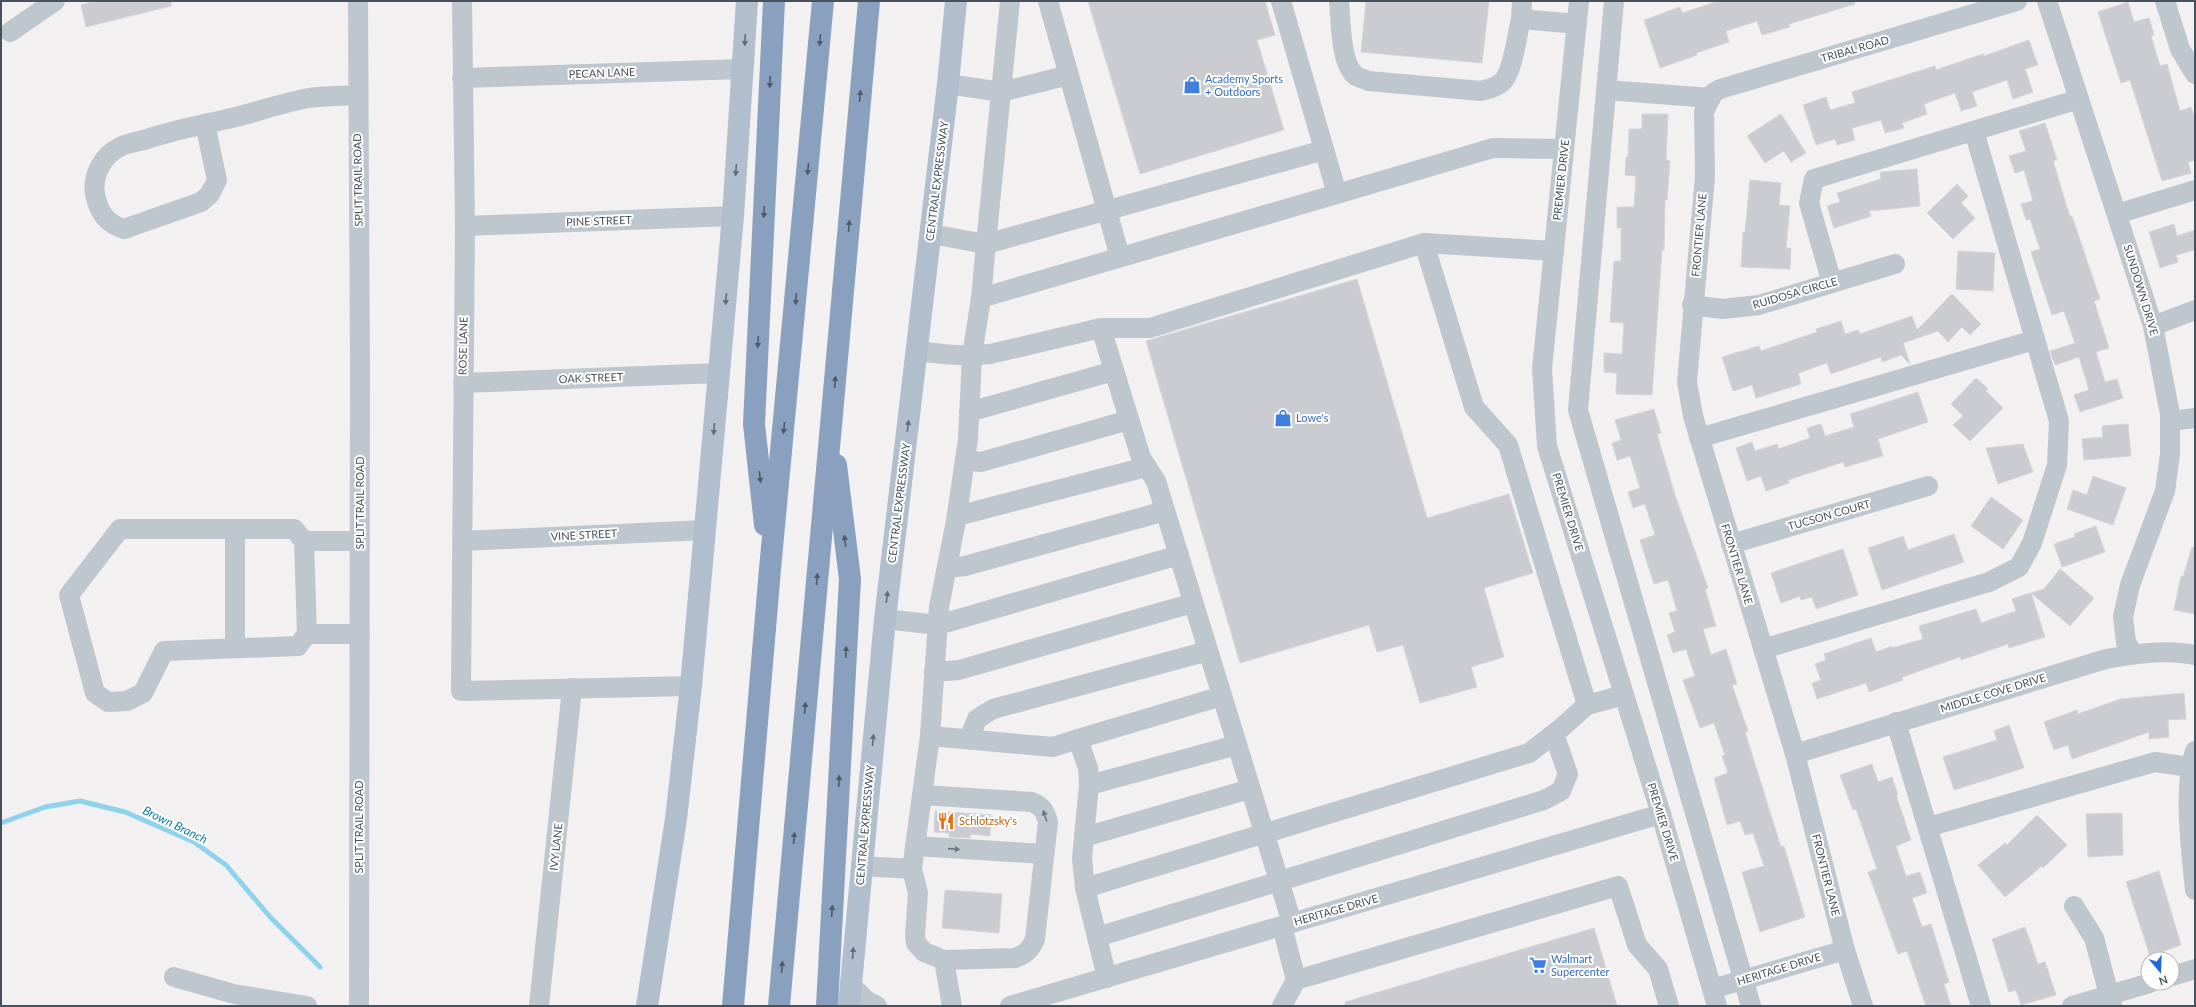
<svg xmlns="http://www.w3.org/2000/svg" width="2196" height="1007" font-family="Lato,sans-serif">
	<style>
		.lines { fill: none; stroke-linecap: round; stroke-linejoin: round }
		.stream { stroke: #8ed3eb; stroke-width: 5 }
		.building { fill: #caccd2; stroke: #d4d6db }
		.minor { stroke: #bec6ce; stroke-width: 20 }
		.major { stroke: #b0bece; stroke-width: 22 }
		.highway { stroke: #89a0be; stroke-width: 22 }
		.oneway { fill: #626d79 }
		.oneway2 { fill: #4e5a67 }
		.oneway3 { fill: #6b757f }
		.labels { text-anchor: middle; stroke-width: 4; stroke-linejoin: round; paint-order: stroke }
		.street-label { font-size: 11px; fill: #48525d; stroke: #fff }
		.shop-label { font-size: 11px; fill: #366cbe; stroke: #fff; text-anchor: start }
		.food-label { font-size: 11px; fill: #c56008; stroke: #fff; text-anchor: start }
		.water-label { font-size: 12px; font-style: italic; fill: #0f7ba1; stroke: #fff }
	</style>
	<rect width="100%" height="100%" fill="#f2f0f0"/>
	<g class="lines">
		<!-- stream -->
		<path class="stream" d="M1,823L45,807L80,801L125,812L194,842L226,865L271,918L320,967"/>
	</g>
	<!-- building -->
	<g class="building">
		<path d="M96,1H171V6L86,27L81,5Z"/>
		<path d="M1088,1H1265L1275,35L1257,40L1284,130L1140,174Z"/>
		<path d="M1366,1H1489L1482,63L1361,52Z"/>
		<path d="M1719,1H1854L1855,4L1789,24L1790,27L1762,35L1757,21L1726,31L1729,42L1696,53L1697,55L1660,68L1644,20L1680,7L1682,13Z"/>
		<path d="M2128,2L2134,22L2149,18L2154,35L2151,36L2160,66L2167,64L2180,111L2191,107L2195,119V160L2188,162L2191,173L2162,181L2130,80L2121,83L2098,12Z"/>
		<path d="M2029,40L2038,65L2025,69L2033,92L2013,99L2007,80L1972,92L1977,106L1961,111L1955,93L1924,104L1927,114L1902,123L1904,128L1885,133L1881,120L1852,128L1855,140L1837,145L1835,139L1816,145L1803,105L1826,97L1830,110L1855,103L1852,92L1935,66L1936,70L1983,54L1984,56Z"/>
		<path d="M1642,114H1668L1666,160L1670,161L1667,200H1665L1664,250H1662L1652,395L1616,394L1617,373L1604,372V353L1622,354L1624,323L1610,322L1614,261H1621V228H1617V207H1634L1636,176L1625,175L1626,157H1628L1629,129H1642Z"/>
		<path d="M1781,114L1806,153L1791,162L1784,151L1765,163L1747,136Z"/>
		<path d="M2045,123L2057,160L2053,161L2070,217L2072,216L2100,299L2094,301L2109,348L2096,352L2105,382L2117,379L2123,398L2080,412L2074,395L2089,390L2079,357L2055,365L2050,351L2075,343L2064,311L2052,315L2031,252L2040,249L2030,219L2026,220L2021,204L2033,201L2024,170L2015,173L2009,156L2026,151L2019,131Z"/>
		<path d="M1917,169L1920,206L1869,211L1871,216L1834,228L1827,206L1840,202L1837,193L1881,179L1880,172Z"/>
		<path d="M1750,180L1781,183L1779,205L1790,206L1786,248H1791L1790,269L1741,267L1743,232H1745Z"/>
		<path d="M1957,184L1968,196L1961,203L1975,218L1953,239L1927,213Z"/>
		<path d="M2174,224L2177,236L2195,230V250L2176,255L2178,262L2160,268L2149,232Z"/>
		<path d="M1958,251L1995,253L1993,291L1956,289Z"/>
		<path d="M1357,279L1427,518L1509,494L1533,573L1484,588L1504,657L1471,667L1477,687L1420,703L1403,645L1377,652L1369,625L1240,663L1146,341Z"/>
		<path d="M1952,294L1981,324L1970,335L1962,327L1948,342L1938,331L1903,343L1910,364L1901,355L1882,362L1881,357L1831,374L1827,363L1798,373L1801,384L1756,398L1752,385L1733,391L1722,357L1759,346L1761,351L1817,332L1816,329L1841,321L1845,334L1858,330L1860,334L1912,316L1917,330Z"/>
		<path d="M1976,378L1988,389L1986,391L2003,408L1970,441L1953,425L1963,416L1951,404Z"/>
		<path d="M1918,392L1928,422L1878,439L1883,456L1845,467L1843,462L1788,480L1789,483L1766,491L1761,476L1747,481L1736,448L1752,442L1755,451L1777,444L1778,449L1810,438L1807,428L1821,424L1825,436L1854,427L1850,414Z"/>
		<path d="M1654,409L1661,433L1657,434L1675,495L1708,588L1705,589L1716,626L1703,629L1711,655L1726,649L1737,684L1732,685L1748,731L1745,732L1781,847L1784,846L1805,917L1760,932L1742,872L1764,866L1753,833L1745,835L1740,821L1727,825L1714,778L1728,773L1722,756L1725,755L1714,723L1700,728L1683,680L1695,676L1686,649L1673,653L1667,635L1675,632L1669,613L1677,611L1668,580L1654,584L1640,540L1655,535L1645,504L1633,508L1628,492L1640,488L1630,456L1617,460L1612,443L1621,440L1615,420Z"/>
		<path d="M2128,424L2131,456L2084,460L2082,439L2103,437L2102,426Z"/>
		<path d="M2023,444L2033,472L1998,484L1986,448Z"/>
		<path d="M2093,476L2126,488L2113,525L2067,509L2073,490L2087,495Z"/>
		<path d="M1991,497L2023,520L2003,549L1971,526Z"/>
		<path d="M2096,526L2105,552L2062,567L2054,544L2075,537L2074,534Z"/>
		<path d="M1954,534L1964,562L1882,590L1868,548L1903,536L1908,550Z"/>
		<path d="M2192,547L2195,548V614L2174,610L2181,576L2183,577Z"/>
		<path d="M1843,549L1858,595L1816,609L1812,597L1801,600L1800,596L1781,603L1771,573Z"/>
		<path d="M2060,569L2094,598L2070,626L2031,593L2044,589Z"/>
		<path d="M2031,593L2045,637L2009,648L2008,644L1961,660L1960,657L1902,677L1903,680L1869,692L1866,683L1817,699L1812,683L1821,680L1815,664L1826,660L1824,654L1871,638L1876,652L1892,646V648L1923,639L1919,626L1976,609L1981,623L2016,611L2012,599Z"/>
		<path d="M2184,693L2186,719L2168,720L2169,737L2149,739V732L2072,759L2068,745L2054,750L2044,722L2077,710L2078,714L2121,699Z"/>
		<path d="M2009,725L2024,768L1954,790L1943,757L1997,740L1994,731Z"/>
		<path d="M1872,764L1878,782L1892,777L1898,795H1896L1911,840L1896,846L1906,876L1920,872L1927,893L1912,898L1922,927L1931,924L1949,982L1944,984L1951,1006H1926L1907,951L1898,954L1868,872L1877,869L1856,809L1853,810L1840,775Z"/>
		<path d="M935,811L991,815L990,836L971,834L970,838L949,837V833L934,832Z"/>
		<path d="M2122,813L2123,855L2088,857L2086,814Z"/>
		<path d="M2037,815L2067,845L2043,868L2042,866L2005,897L1978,865L2005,843L2007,845Z"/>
		<path d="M2159,871L2181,945L2150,956L2126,882Z"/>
		<path d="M945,890L1002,894L999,933L942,928Z"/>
		<path d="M2025,927L2038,964L2045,962L2056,995L2021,1005L2016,990L2009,992L1992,939Z"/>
		<path d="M1594,928L1617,1006H1345V1002Z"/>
	</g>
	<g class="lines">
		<!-- minor -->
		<g class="minor">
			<path d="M358,1L360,369L359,1006"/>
			<path d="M462,1L465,226L461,691L691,686"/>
			<path d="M1048,1L1120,257"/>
			<path d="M1281,1L1337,194L1493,148L1564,149"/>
			<path d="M1339,1C1341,20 1340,64 1356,76C1359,78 1365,79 1368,81L1481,91C1488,89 1495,88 1501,83C1513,74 1517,34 1521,19L1577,24"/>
			<path d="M1579,1L1542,369L1547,446L1661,814L1717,1006"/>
			<path d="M1614,1L1578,410L1751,1006"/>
			<path d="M2047,1L2153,326L2170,414V454L2165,491L2130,585L2123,617L2126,642L2133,654"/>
			<path d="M2165,1L2180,49L2195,74"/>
			<path d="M1521,19L1522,1"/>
			<path d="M10,32L55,1"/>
			<path d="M462,78L743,69"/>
			<path d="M948,84L1001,92L1069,75"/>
			<path d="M1606,90L1711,98"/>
			<path d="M205,124L217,180L210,194L201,202L124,229C106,223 99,213 95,194C92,175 103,155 120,147C127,143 136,142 144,140C170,131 196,126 223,120C252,114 280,103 309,98C325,96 342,96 357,95"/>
			<path d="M2117,214L2195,190"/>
			<path d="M465,226L733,216"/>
			<path d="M931,234L986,244L1010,1"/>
			<path d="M1424,243L1474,407L1508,445L1587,705"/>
			<path d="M1832,283L1809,203L1814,179L2079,99"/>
			<path d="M981,298L1337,194"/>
			<path d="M1692,305L1723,309L1759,305L1895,264"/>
			<path d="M2153,326L2195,310"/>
			<path d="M1101,328L1141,458L1156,481L1292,923"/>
			<path d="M917,351C942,354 964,357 990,354L1101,328H1150L1424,243L1554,251"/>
			<path d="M463,383L719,373"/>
			<path d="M969,412L1114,371"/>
			<path d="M2170,421L2195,418"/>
			<path d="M1699,438L2034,340"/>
			<path d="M965,460L981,462L1129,420"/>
			<path d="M957,516L1146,467"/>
			<path d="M235,529V648"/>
			<path d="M304,541L307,634"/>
			<path d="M463,541L705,530"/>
			<path d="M1731,544L1928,486"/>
			<path d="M947,568L965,566L1165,511"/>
			<path d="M885,619L938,625L1179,555"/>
			<path d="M360,634H307L298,646L164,651L143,693L127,701L108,702L95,693L69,595L120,529H294L304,541H360"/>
			<path d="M1763,649L1989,582L2019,567L2032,543L2057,465L2059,421L1974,131"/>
			<path d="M934,672L959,670L1193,603"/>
			<path d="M1896,722L1981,1006"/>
			<path d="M930,736L939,607L956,521L968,439L972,356L981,298L986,244L1324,150"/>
			<path d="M969,739L977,719L993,709L1208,651"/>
			<path d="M1078,739L1222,696"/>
			<path d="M2195,751C2183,787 2191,852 2195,890"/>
			<path d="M1795,754L2106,659C2135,654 2165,649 2195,655"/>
			<path d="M1089,785L1237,745"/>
			<path d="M922,795L1032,802C1042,806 1045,811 1048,822L1035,939C1031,949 1026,954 1015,958L944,960"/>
			<path d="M1928,827L2155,762L2190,767"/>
			<path d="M1084,837L1250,789"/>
			<path d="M915,846L1044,854"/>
			<path d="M861,866L912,869L930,736L1053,747L1078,739L1088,768L1089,785L1082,858L1085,888L1529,753L1560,729L1587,705L1624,695"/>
			<path d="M912,869L918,893L915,935L916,943L924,952L944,960L952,1006"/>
			<path d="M1085,888L1107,978"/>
			<path d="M2074,906L2094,938L2112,1006"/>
			<path d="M1097,937L1544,800L1561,791L1568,774L1554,734"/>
			<path d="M2172,976L2195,969"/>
			<path d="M174,977L234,994L307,1006"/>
			<path d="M1296,980L1618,886L1637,945L1658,969L1669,1006"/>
			<path d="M850,984L867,1001L877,1006"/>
			<path d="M1712,989L1845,950"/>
			<path d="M539,1006L572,688"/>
			<path d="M1010,1006L1661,814"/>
			<path d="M1282,1006L1296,980L1282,926"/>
			<path d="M1863,1006L1845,950L1795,754L1693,416L1687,382L1705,176L1704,112L1712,94L1720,89L2017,1"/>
			<path d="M2072,1006L2150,983"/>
		</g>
		<!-- major -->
		<g class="major">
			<path d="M647,1006L676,819L691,686L733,216L747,1"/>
			<path d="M849,1006L885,619L948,84L956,1"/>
		</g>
		<!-- highway -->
		<g class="highway">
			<path d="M765,525L754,424L774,1"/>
			<path d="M733,1006L770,569L823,1"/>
			<path d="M779,1006L869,1"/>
			<path d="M827,1006L850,579L836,465"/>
		</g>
	</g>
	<!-- one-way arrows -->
	<defs><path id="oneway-solid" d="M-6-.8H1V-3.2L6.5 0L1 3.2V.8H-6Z"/></defs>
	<g class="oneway">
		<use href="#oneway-solid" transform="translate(745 40) rotate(93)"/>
		<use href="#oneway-solid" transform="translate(736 170) rotate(94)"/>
		<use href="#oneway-solid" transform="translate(726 299) rotate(95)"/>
		<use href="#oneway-solid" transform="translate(908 426) rotate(-83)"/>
		<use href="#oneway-solid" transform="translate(714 429) rotate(95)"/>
		<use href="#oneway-solid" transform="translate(887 597) rotate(-83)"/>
		<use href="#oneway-solid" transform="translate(873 740) rotate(-85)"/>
		<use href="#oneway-solid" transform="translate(853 953) rotate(-85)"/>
	</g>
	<g class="oneway2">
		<use href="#oneway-solid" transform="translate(820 40) rotate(95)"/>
		<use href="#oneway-solid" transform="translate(770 82) rotate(93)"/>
		<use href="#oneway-solid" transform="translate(860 96) rotate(-85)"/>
		<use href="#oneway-solid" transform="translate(808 169) rotate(95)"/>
		<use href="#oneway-solid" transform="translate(764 212) rotate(93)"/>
		<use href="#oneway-solid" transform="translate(849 226) rotate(-85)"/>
		<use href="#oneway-solid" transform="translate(796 299) rotate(95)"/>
		<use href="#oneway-solid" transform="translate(758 342) rotate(93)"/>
		<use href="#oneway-solid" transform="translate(835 382) rotate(-85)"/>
		<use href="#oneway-solid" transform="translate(784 428) rotate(95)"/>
		<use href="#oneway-solid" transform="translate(760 477) rotate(83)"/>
		<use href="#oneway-solid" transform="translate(845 541) rotate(-97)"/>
		<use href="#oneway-solid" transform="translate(817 579) rotate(-85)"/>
		<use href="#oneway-solid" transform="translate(846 652) rotate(-87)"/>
		<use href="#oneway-solid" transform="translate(805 708) rotate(-85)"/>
		<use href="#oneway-solid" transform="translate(839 781) rotate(-87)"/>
		<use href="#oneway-solid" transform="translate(794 838) rotate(-85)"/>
		<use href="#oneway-solid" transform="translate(832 911) rotate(-87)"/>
		<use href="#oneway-solid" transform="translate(782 967) rotate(-85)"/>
	</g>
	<g class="oneway3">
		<use href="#oneway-solid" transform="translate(1045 816) rotate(-108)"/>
		<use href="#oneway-solid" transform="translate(954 849) rotate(4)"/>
	</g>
	<!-- icons -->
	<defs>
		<g id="shop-bare" transform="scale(1.38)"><path d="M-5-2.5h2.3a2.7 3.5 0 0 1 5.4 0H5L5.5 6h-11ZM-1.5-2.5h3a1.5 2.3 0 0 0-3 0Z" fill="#3f7fe0" stroke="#fff" stroke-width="2.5" paint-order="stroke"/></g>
		<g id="restaurant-bare" transform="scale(1.38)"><path d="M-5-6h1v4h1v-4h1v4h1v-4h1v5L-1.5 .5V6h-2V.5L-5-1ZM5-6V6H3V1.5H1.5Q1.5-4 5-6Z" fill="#e8710a" stroke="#fff" stroke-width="2.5" paint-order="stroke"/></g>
		<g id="supermarket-bare" transform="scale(1.38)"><path d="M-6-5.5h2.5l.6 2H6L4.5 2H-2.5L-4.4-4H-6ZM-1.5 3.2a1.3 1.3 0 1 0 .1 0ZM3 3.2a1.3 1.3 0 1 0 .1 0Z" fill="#3f7fe0" stroke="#fff" stroke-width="2.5" paint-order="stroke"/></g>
	</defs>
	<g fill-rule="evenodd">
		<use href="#shop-bare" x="1192" y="85"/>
		<use href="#shop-bare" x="1283" y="418"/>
		<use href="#restaurant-bare" x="946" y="821"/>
		<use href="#supermarket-bare" x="1538" y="965"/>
	</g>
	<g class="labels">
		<!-- street labels -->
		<g class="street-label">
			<text transform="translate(1855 49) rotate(-16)" y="4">TRIBAL ROAD</text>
			<text transform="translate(602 73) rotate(-2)" y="4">PECAN LANE</text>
			<text transform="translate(358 180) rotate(-91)" y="4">SPLIT TRAIL ROAD</text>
			<text transform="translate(1561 180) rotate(-84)" y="4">PREMIER DRIVE</text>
			<text transform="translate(937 181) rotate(-83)" y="4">CENTRAL EXPRESSWAY</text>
			<text transform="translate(599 221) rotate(-2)" y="4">PINE STREET</text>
			<text transform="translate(1699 235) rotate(-85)" y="4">FRONTIER LANE</text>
			<text transform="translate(2141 290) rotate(73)" y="4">SUNDOWN DRIVE</text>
			<text transform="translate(1795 293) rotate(-16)" y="4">RUIDOSA CIRCLE</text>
			<text transform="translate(463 346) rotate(-89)" y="4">ROSE LANE</text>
			<text transform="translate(591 378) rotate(-2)" y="4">OAK STREET</text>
			<text transform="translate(360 503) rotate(-90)" y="4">SPLIT TRAIL ROAD</text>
			<text transform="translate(899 503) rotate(-83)" y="4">CENTRAL EXPRESSWAY</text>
			<text transform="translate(1568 512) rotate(73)" y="4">PREMIER DRIVE</text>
			<text transform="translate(1829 515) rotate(-16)" y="4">TUCSON COURT</text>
			<text transform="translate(584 535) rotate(-3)" y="4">VINE STREET</text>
			<text transform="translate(1737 564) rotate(73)" y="4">FRONTIER LANE</text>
			<text transform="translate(1993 693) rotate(-17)" y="4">MIDDLE COVE DRIVE</text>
			<text transform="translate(1663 822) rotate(73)" y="4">PREMIER DRIVE</text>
			<text transform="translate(865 825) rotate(-85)" y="4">CENTRAL EXPRESSWAY</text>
			<text transform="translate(359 827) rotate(-90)" y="4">SPLIT TRAIL ROAD</text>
			<text transform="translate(556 847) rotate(-84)" y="4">IVY LANE</text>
			<text transform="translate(1826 875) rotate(76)" y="4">FRONTIER LANE</text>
			<text transform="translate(1336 910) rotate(-16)" y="4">HERITAGE DRIVE</text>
			<text transform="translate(1779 969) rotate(-17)" y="4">HERITAGE DRIVE</text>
		</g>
		<!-- shop labels -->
		<g class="shop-label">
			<text x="1205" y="83">Academy Sports<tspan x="1205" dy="13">+ Outdoors</tspan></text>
			<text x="1296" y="422">Lowe's</text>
			<text x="1551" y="963">Walmart<tspan x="1551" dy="13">Supercenter</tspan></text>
		</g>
		<!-- food labels -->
		<g class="food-label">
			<text x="959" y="825">Schlotzsky's</text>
		</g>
		<!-- water labels -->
		<g class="water-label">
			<text transform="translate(175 825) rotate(26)" y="4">Brown Branch</text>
		</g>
	</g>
	<!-- border -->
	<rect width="2196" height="1007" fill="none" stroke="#48525d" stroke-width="4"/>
	<!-- north arrow -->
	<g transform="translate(2160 971) rotate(161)"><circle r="19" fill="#ffffff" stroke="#b6babe"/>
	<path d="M0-3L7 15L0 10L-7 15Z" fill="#1c68e0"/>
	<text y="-6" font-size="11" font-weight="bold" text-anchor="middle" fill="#48525d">N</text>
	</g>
</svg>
